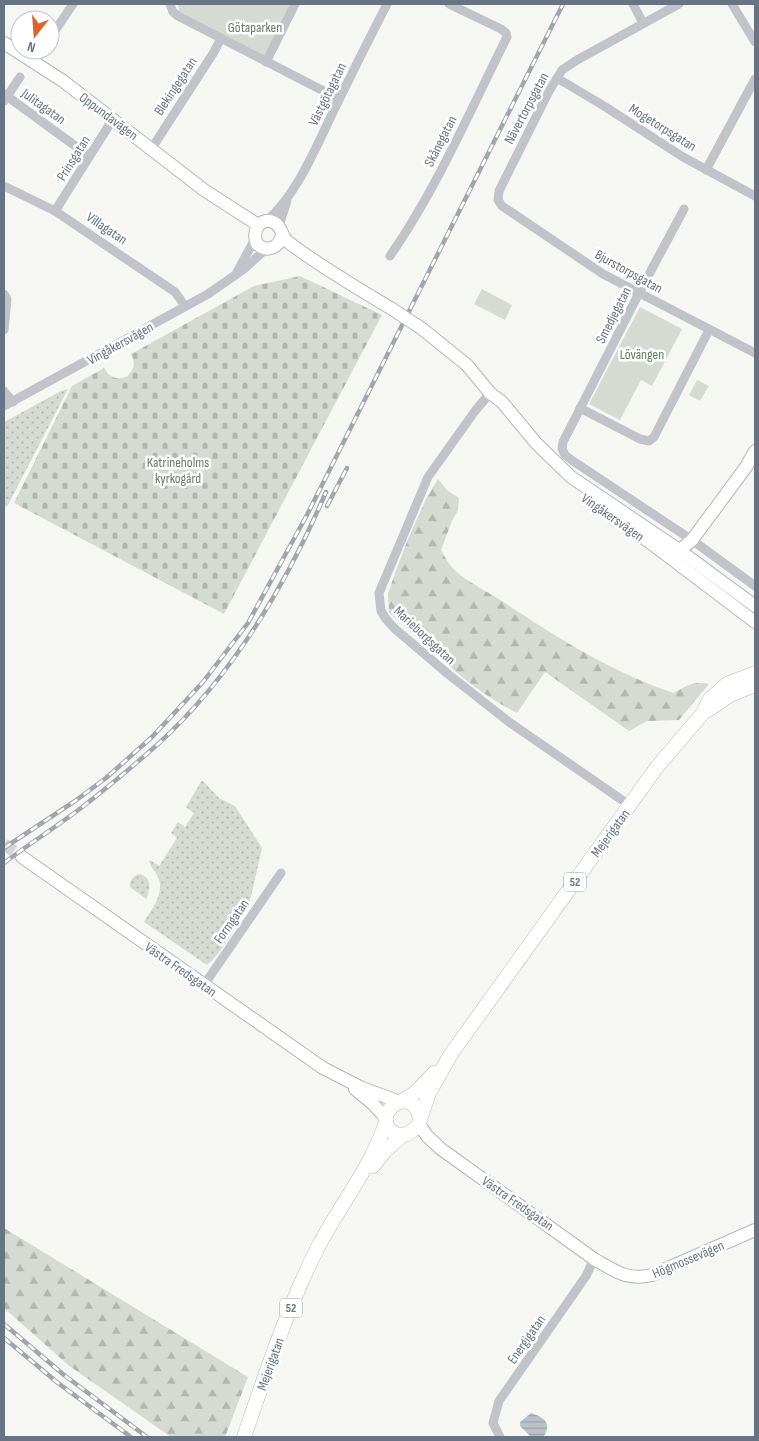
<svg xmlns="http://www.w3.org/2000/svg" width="759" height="1441" font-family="'Sofia Sans Condensed',sans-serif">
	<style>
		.grass { fill: url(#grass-dots) }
		.forest { fill: url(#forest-firs) }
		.cemetery { fill: url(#cemetery-stones) }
		.green { fill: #d5dbd3 }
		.water { fill: url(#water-rules) }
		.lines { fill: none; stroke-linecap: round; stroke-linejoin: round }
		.secondary-tunnel { stroke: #d2d6d7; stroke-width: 12; stroke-dasharray: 12 6; stroke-linecap: butt }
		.secondary-casing { stroke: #b2b7bc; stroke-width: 14 }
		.primary-casing { stroke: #b3b7bb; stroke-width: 15 }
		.street { stroke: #c0c3c7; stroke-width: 9 }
		.secondary { stroke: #fff; stroke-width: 12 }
		.primary { stroke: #fff; stroke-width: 14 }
		.rail-casing { stroke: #a1a6ad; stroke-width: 4.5 }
		.rail { stroke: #fff; stroke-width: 2.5; stroke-dasharray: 8; stroke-linecap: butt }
		.secondary-bridge-casing { stroke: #b2b7bc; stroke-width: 14; stroke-linecap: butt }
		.secondary-bridge { stroke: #fff; stroke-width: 12 }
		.labels { text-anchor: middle; stroke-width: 5; stroke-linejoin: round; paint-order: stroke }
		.shield { fill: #fff; stroke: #949ea9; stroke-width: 1 }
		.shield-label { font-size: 12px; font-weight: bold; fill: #667484 }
		.park-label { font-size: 14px; fill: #677b65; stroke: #fff }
		.street-label { font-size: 14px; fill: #667484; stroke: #fff }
	</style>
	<defs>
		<pattern id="grass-dots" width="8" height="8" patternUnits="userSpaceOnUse" patternTransform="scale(1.25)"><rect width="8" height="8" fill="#d5dbd3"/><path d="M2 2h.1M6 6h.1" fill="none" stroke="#b1b6b1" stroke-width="1.8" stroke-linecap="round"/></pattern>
		<pattern id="forest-firs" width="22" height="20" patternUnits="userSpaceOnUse" patternTransform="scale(1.25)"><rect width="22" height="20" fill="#d5dbd3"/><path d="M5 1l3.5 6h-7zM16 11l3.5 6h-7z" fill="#b1b6b1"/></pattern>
		<pattern id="cemetery-stones" width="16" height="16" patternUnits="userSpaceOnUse" patternTransform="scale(1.25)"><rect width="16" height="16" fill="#d5dbd3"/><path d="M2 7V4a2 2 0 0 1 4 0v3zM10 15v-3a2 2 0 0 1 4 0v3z" fill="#b1b6b1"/></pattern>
		<pattern id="water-rules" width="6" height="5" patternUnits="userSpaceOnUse" patternTransform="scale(1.25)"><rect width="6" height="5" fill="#b8c2c8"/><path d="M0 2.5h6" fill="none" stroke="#99a2a8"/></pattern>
	</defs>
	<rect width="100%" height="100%" fill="#f6f7f3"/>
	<!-- grass -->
	<g class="grass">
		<path d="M68,389L7,507L4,505V422L61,391Z"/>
		<path d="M202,780L219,798L235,806L262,848L250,901C243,916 219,957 207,965L144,922C151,910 164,894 159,880C157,873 151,868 149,861L150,860L159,866L177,838L171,833L178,822L185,827L194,813L186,807Z"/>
		<path d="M138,874C152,876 151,888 146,899L130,887C129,881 133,877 138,874Z"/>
	</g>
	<!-- forest -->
	<g class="forest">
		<path d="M438,479L448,491L459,498L458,510L452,521L441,550C446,559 451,568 459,574C473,585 490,593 505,603C558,638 613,673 674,693C685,686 696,680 709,684L679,720L647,721L629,731L545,672L517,713C469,689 430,648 389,613L388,594L395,573L408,539L426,499Z"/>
		<path d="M4,1228L248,1377L225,1437H171L68,1365L4,1308Z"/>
	</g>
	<!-- cemetery -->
	<path class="cemetery" d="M300,276L382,315L224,614L14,503L72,386L104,368C109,377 116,380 126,377C134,370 136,364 131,354L254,286Z"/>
	<!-- green -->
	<g class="green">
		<path d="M178,4H292L265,58L179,12Z"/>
		<path d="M482,289L512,305L505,320L474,304Z"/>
		<path d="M640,307L682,329L652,386L641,380L620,420L589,404Z"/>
		<path d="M697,380L709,386L700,401L689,395Z"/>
	</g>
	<!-- water -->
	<path class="water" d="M531,1413C544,1417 553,1424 543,1437H531L520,1426V1422Z"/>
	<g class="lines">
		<!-- secondary-tunnel -->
		<path class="secondary-tunnel" d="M4,844L22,857"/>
		<!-- secondary casing -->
		<g class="secondary-casing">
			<g id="secondary">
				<path d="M4,43L63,81L204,190L258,225"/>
				<path d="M282,235C279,248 267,253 257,244C251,231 261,215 275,223C283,228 281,237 288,242C321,267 357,288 392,309"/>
				<path d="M421,328L467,365L490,393L502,402L536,443L571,477L679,550L755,606"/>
				<path d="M592,501L648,541L755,622"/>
				<path d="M674,555L692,540L746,467L755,451"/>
				<path d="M22,857L323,1068L362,1088L400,1102"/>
				<path d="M355,1089L373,1104L386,1118"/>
				<path d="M419,1124L427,1136L441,1149L594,1259C615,1271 627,1281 652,1275L755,1230"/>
			</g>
		</g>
		<!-- primary casing -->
		<g class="primary-casing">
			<g id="primary">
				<path d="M708,710L730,695L755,685"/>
				<path d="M402,1101L415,1093L434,1073"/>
				<path d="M420,1121C416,1078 363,1117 397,1135L408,1134L418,1126L429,1093L451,1054L657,767L703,713L710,699L727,684L755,673"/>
				<path d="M373,1166L385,1151L403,1135"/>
				<path d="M244,1437C266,1373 287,1309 317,1249C339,1206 371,1168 386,1122"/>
			</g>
		</g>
		<!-- street -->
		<g class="street">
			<path d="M170,4L173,12L178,16L339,99"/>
			<path d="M633,4L643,23"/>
			<path d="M679,4L577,60L562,70L548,93L499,191L498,200L502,206L603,274L755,353"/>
			<path d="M732,4L755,42"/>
			<path d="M50,38L73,4"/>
			<path d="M35,62L42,50"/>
			<path d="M266,62L295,4"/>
			<path d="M557,78L604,106L683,157L755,196"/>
			<path d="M4,94L89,156"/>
			<path d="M4,101L20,77"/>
			<path d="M152,148L214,52L221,38"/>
			<path d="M706,170L755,79"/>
			<path d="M4,186L55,211L175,292L185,306"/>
			<path d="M684,209L639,293L563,442L562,449L565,455L573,461L692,540L755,586"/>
			<path d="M55,211L113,119"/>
			<path d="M266,221C296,197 317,145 334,110C351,75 369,39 387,4"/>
			<path d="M279,226L287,201"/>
			<path d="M390,256C437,188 470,111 507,37L506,33L501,29L449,4"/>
			<path d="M237,272L255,239"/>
			<path d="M4,294L7,299L4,330"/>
			<path d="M4,391L13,402"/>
			<path d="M490,393L475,411L428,477L379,593L381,611L386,619L394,628L448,674L509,722L622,800L630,804"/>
			<path d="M4,406L208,294L244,269L266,249"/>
			<path d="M580,408L640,439L649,441L654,437L709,330"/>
			<path d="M204,985L281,873"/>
			<path d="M500,1437L493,1423L499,1401L586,1276L594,1259"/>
		</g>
		<!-- secondary -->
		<use href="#secondary" class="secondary"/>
		<!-- primary -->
		<use href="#primary" class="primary"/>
		<!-- rail casing -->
		<g class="rail-casing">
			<g id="rail">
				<path d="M327,506L347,468"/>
				<path d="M4,848L75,801L106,778L152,737L203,682L248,623L308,513L563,4"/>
				<path d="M4,863C29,844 56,827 81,808C107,788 132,767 157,745C233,676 286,585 326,492"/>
				<path d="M4,1324L64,1375L147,1437"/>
				<path d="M4,1338L58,1383L131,1437"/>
			</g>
		</g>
		<!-- rail -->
		<use href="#rail" class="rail"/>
		<!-- secondary-bridge casing -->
		<g class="secondary-bridge-casing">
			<path id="secondary-bridge" d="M392,309L421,328"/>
		</g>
		<!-- secondary-bridge -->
		<use href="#secondary-bridge" class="secondary-bridge"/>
	</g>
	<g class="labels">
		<!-- shield labels -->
		<g class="shield">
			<rect x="564" y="872.5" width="22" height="19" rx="4"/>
			<rect x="280" y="1298.5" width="22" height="19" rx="4"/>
		</g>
		<g class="shield-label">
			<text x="575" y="886">52</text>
			<text x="291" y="1312">52</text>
		</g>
		<!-- park labels -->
		<g class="park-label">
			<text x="255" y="32">Götaparken</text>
			<text x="642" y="359">Lövängen</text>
			<text x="178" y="467">Katrineholms<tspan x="178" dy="16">kyrkogård</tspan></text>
		</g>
		<!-- street labels -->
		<g class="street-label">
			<text transform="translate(175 86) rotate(-57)" y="5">Blekingegatan</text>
			<text transform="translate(327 94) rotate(-64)" y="5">Västgötagatan</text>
			<text transform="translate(44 106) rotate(36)" y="5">Julitagatan</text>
			<text transform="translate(526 108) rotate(-62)" y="5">Nävertorpsgatan</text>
			<text transform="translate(109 116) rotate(37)" y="5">Oppundavägen</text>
			<text transform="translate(663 127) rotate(32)" y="5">Mogetorpsgatan</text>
			<text transform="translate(440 141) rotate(-63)" y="5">Skånegatan</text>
			<text transform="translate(73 158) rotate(-58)" y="5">Prinsgatan</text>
			<text transform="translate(107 228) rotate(34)" y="5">Villagatan</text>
			<text transform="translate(629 271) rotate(29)" y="5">Bjurstorpsgatan</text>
			<text transform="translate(613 315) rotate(-63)" y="5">Smedjegatan</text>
			<text transform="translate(120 343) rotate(-29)" y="5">Vingåkersvägen</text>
			<text transform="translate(613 517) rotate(35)" y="5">Vingåkersvägen</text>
			<text transform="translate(425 635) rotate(43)" y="5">Marieborgsgatan</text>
			<text transform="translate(610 833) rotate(-54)" y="5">Mejerigatan</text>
			<text transform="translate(231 921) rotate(-55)" y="5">Formgatan</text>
			<text transform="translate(181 969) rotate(35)" y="5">Västra Fredsgatan</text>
			<text transform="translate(518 1203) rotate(35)" y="5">Västra Fredsgatan</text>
			<text transform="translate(688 1259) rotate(-23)" y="5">Högmossevägen</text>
			<text transform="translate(526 1339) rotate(-55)" y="5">Energigatan</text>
			<text transform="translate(270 1364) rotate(-70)" y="5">Mejerigatan</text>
		</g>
	</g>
	<!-- border -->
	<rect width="759" height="1441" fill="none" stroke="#667484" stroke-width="10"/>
	<!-- north arrow -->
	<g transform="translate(35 35) rotate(197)"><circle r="24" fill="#ffffff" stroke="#c2c7ce"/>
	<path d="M0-4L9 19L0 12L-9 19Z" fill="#df642b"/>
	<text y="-8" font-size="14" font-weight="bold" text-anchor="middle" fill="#667484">N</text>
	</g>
</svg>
